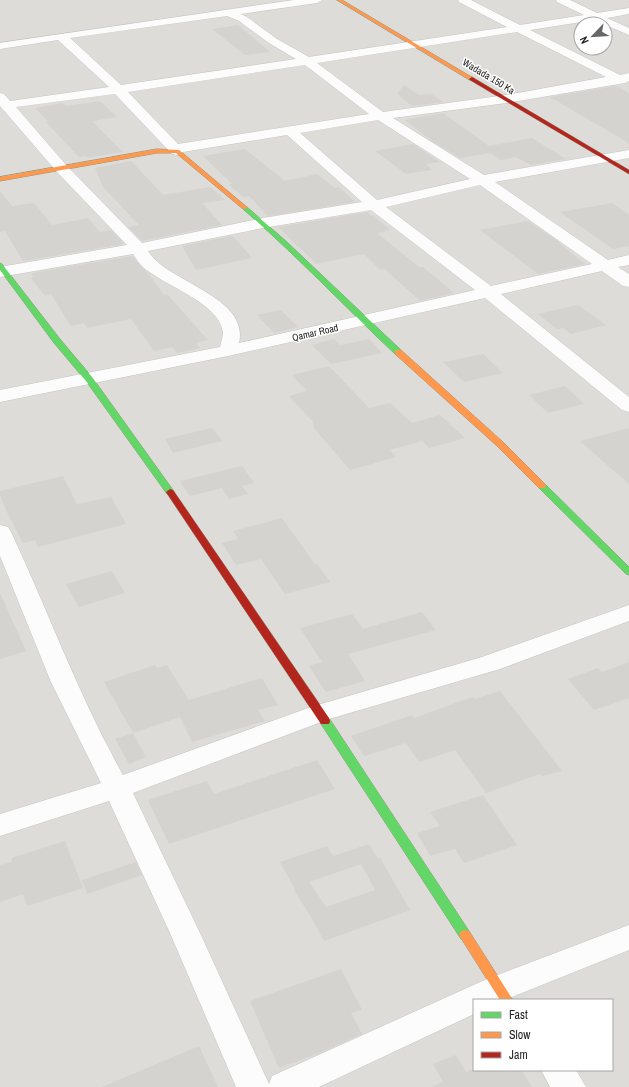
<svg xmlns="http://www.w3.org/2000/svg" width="629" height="1087" font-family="'Archivo Narrow',sans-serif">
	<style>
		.residential { fill: #dddcd9; fill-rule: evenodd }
		.building { fill: #d5d3cf; fill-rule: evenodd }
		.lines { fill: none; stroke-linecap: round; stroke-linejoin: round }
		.street-casing { stroke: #c6c6c4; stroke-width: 1 }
		.fast-casing { stroke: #95997f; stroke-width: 1 }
		.slow-casing { stroke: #95997f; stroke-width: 1 }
		.jam-casing { stroke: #95997f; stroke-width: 1 }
		.street { fill: #fcfcfc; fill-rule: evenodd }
		.fast { fill: #63d668; fill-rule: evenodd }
		.slow { fill: #ff974d; fill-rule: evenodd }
		.jam { fill: #b3261e; fill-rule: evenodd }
		.labels { text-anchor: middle; stroke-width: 3; stroke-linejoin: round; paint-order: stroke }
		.far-street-label { font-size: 10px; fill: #1f1f1f; stroke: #fff }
	</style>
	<rect width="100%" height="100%" fill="#eeede8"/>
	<!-- residential -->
	<path class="residential" d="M0,0H629V1087H0ZM581,24H605V48H581ZM474,1000H612V1070H474Z"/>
	<!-- building -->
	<g class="building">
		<path d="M238,25L270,52L245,55L212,29Z"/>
		<path d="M404,85L419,95L431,94L443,102L412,106L397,94Z"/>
		<path d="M616,86L629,93V143L550,97Z"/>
		<path d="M100,101L117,117L92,121L123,152L88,158L86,156L79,157L46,122H49L35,108L63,103L66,106Z"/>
		<path d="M443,113L489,146L532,138L566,159L531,165L516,157L501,160L490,153L460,158L432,141L405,120Z"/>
		<path d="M413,144L440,162L426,164L432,170L406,174L375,151Z"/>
		<path d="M245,149L285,181L317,174L335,188L339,187L355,202L268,216L249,196L243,197L228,184H232L203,156Z"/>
		<path d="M131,161L163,195L210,187L225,200L202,203L222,225L142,241L128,227L139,225L103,187L95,168Z"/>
		<path d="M0,191L12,206L34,203L52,225L88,218L100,232L111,230L124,244L23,261L5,231L0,232Z"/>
		<path d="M612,203L629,215V246L613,249L560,212Z"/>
		<path d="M367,212L371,216L373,215L390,230L377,233L419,267H423L454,293L420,301L385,269L380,270L364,254L316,264L300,247H298L278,227Z"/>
		<path d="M528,221L556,240L585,264L538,274L480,230Z"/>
		<path d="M231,236L235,238L252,258L196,270L182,246Z"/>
		<path d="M132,256L141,267L149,274L164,295L167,294L208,340L196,343L200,348L177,353L172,347L154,351L131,319L87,328L84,323L71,326L51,294L45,296L31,278L33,277L31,273Z"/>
		<path d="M578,305L606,325L571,334L563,328L557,329L538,314Z"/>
		<path d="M281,310L298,327L274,333L257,315Z"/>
		<path d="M334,339L340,345L369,339L382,353L331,364L312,345Z"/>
		<path d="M483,354L503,373L464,382L443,362Z"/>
		<path d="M329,366L369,408L390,403L412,423L440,415L465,438L429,448L422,441L390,450L396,457L350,470L314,428L312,420H311L289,396L307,391L292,375Z"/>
		<path d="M565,386L584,404L548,413L529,395Z"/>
		<path d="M212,428L222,441L173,453L165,439Z"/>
		<path d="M629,428V484L580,441Z"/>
		<path d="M242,466L254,483L242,486L248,494L229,499L222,488L190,496L180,481Z"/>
		<path d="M63,476L77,504L111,497L126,524L38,547L35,540L23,543L6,510L0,495V491Z"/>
		<path d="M282,518L315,564H317L330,582L285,594L261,559L236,565L222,543L238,539L233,531Z"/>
		<path d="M112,571L125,593L79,607L66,584Z"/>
		<path d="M0,593L26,651L0,659Z"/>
		<path d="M422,612L436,630L348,654L365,681L326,692L309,666L322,662L300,628L352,614L363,629Z"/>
		<path d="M629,662V698L594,710L568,679L598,668L602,672Z"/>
		<path d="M155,665L157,668L167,665L189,700L262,678L278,705L258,710L265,721L192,742L180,717L133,733L146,757L129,764L115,739L133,733L104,682Z"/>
		<path d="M500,691L562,771L542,776L540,774L486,793L455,750L419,762L406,743L364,756L351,736L412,715L414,718L464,700L473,697L475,699Z"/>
		<path d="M317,760L335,789L169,844L148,800L207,781L214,794Z"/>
		<path d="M483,795L517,845L464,863L455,849L430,856L417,833L440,826L430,812Z"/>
		<path d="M65,841L83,888L27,906L23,894L0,902V865L12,862L11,858Z"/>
		<path d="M369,844L378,859L380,858L410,910L324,941L311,917L294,890L295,889L280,862L327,846L333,856ZM361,864L375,890L326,907L309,882Z"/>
		<path d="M136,862L142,875L87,894L82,880Z"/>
		<path d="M341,969L362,1010L351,1013L362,1034L322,1052L279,1068L250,1001Z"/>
		<path d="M199,1046L218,1087H102Z"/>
		<path d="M456,1055L466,1072L471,1070H521L532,1087H431L443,1082L433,1064Z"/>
	</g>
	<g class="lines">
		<!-- street casing -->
		<g class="street-casing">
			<g id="street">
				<path d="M294,0H322L317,3L241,14L247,17L277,39L309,57L507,27L459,2L458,0H471L520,25L584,15L557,2L556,0H570L597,13L629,8V14L607,18L629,28V35L594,20L530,30L620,75L629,73V81L625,83L506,103L393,118L484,175L629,150V158L495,182L608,260L629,255V265L618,267L629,274V287L623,286L602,271L501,294L629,397V412L622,410L485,298L228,356L0,402V390L220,347C221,342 223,337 223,332C218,301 163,286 142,266C139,263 136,258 133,254L0,277V267L127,245L57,172L0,106V93L4,94L10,101L109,87L58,40L0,49V43ZM227,16L239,21L269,43L296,59L121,85L70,38ZM517,32L606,77L506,95L383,112L317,63ZM305,65L369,114L178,144L128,92ZM115,94L172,154L177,155L183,152L287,135L362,202L263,218L142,243L67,166L16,107ZM378,120L470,179L377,200L300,133ZM480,185L592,264L491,286L386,207ZM371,210L475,290L239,343C250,296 166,282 148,251L263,228Z"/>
				<path d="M0,525L8,527L11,532C49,613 79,697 123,775L311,707L482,657L629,605V621L500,669L329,719L133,793L200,933L269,1084L272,1076L487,979L629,925V950L504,1000H474V1014L319,1087H236L170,933L109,801L0,836V814L101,783L51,682L0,556Z"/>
				<path d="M541,1070H576L586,1087H550Z"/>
			</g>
		</g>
		<!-- fast casing -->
		<g class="fast-casing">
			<g id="fast">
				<path d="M243,207H247L287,242L401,350V354H395C344,306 296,255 243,209Z"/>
				<path d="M0,263L2,264L60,339L92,377L173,490L174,492L173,494H167L86,381L54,343L0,270Z"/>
				<path d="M542,483L545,484L629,567V575L626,574L539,488L538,486Z"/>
				<path d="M325,717L329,718L469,931L471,935L469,939L465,940L461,939L321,724L320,721L321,718Z"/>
			</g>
		</g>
		<!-- slow casing -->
		<g class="slow-casing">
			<g id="slow">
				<path d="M337,0H342L475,79L470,80Z"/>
				<path d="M157,149L179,150L248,208L243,209L176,153H157L0,181V177Z"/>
				<path d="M395,350H401L503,442L545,484L546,486L545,488H539L497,446L395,354Z"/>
				<path d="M465,930L469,931L513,1000H500L459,935L461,931Z"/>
			</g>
		</g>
		<!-- jam casing -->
		<g class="jam-casing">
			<g id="jam">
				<path d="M472,77L629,170V174L470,80L469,79Z"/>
				<path d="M170,489L173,490L329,718L330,721L329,724H321L166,492Z"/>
			</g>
		</g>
		<!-- street -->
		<use href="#street" class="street"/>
		<!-- fast -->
		<use href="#fast" class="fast"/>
		<!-- slow -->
		<use href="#slow" class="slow"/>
		<!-- jam -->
		<use href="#jam" class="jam"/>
	</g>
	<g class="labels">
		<!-- far-street labels -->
		<g class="far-street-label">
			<text transform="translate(489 76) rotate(31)" y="4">Wadada 150 Ka</text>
			<text transform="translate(315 332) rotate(-13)" y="4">Qamar Road</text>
		</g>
	</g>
	<!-- legend -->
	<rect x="473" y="999" width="140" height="72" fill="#ffffff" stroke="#a5a5a5"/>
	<rect x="481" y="1012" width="20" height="6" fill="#63d668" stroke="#a5a5a5"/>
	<text x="509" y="1019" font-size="12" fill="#1f1f1f">Fast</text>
	<rect x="481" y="1032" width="20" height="6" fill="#ff974d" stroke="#a5a5a5"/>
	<text x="509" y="1039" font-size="12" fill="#1f1f1f">Slow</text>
	<rect x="481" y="1052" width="20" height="6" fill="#b3261e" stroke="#a5a5a5"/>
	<text x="509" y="1059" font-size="12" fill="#1f1f1f">Jam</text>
	<!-- north arrow -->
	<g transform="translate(593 36) rotate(245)"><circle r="19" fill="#ffffff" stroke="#a5a5a5"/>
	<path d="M0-3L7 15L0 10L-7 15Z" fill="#676765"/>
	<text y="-6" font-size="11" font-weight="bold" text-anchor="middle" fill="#1f1f1f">N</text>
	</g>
</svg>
